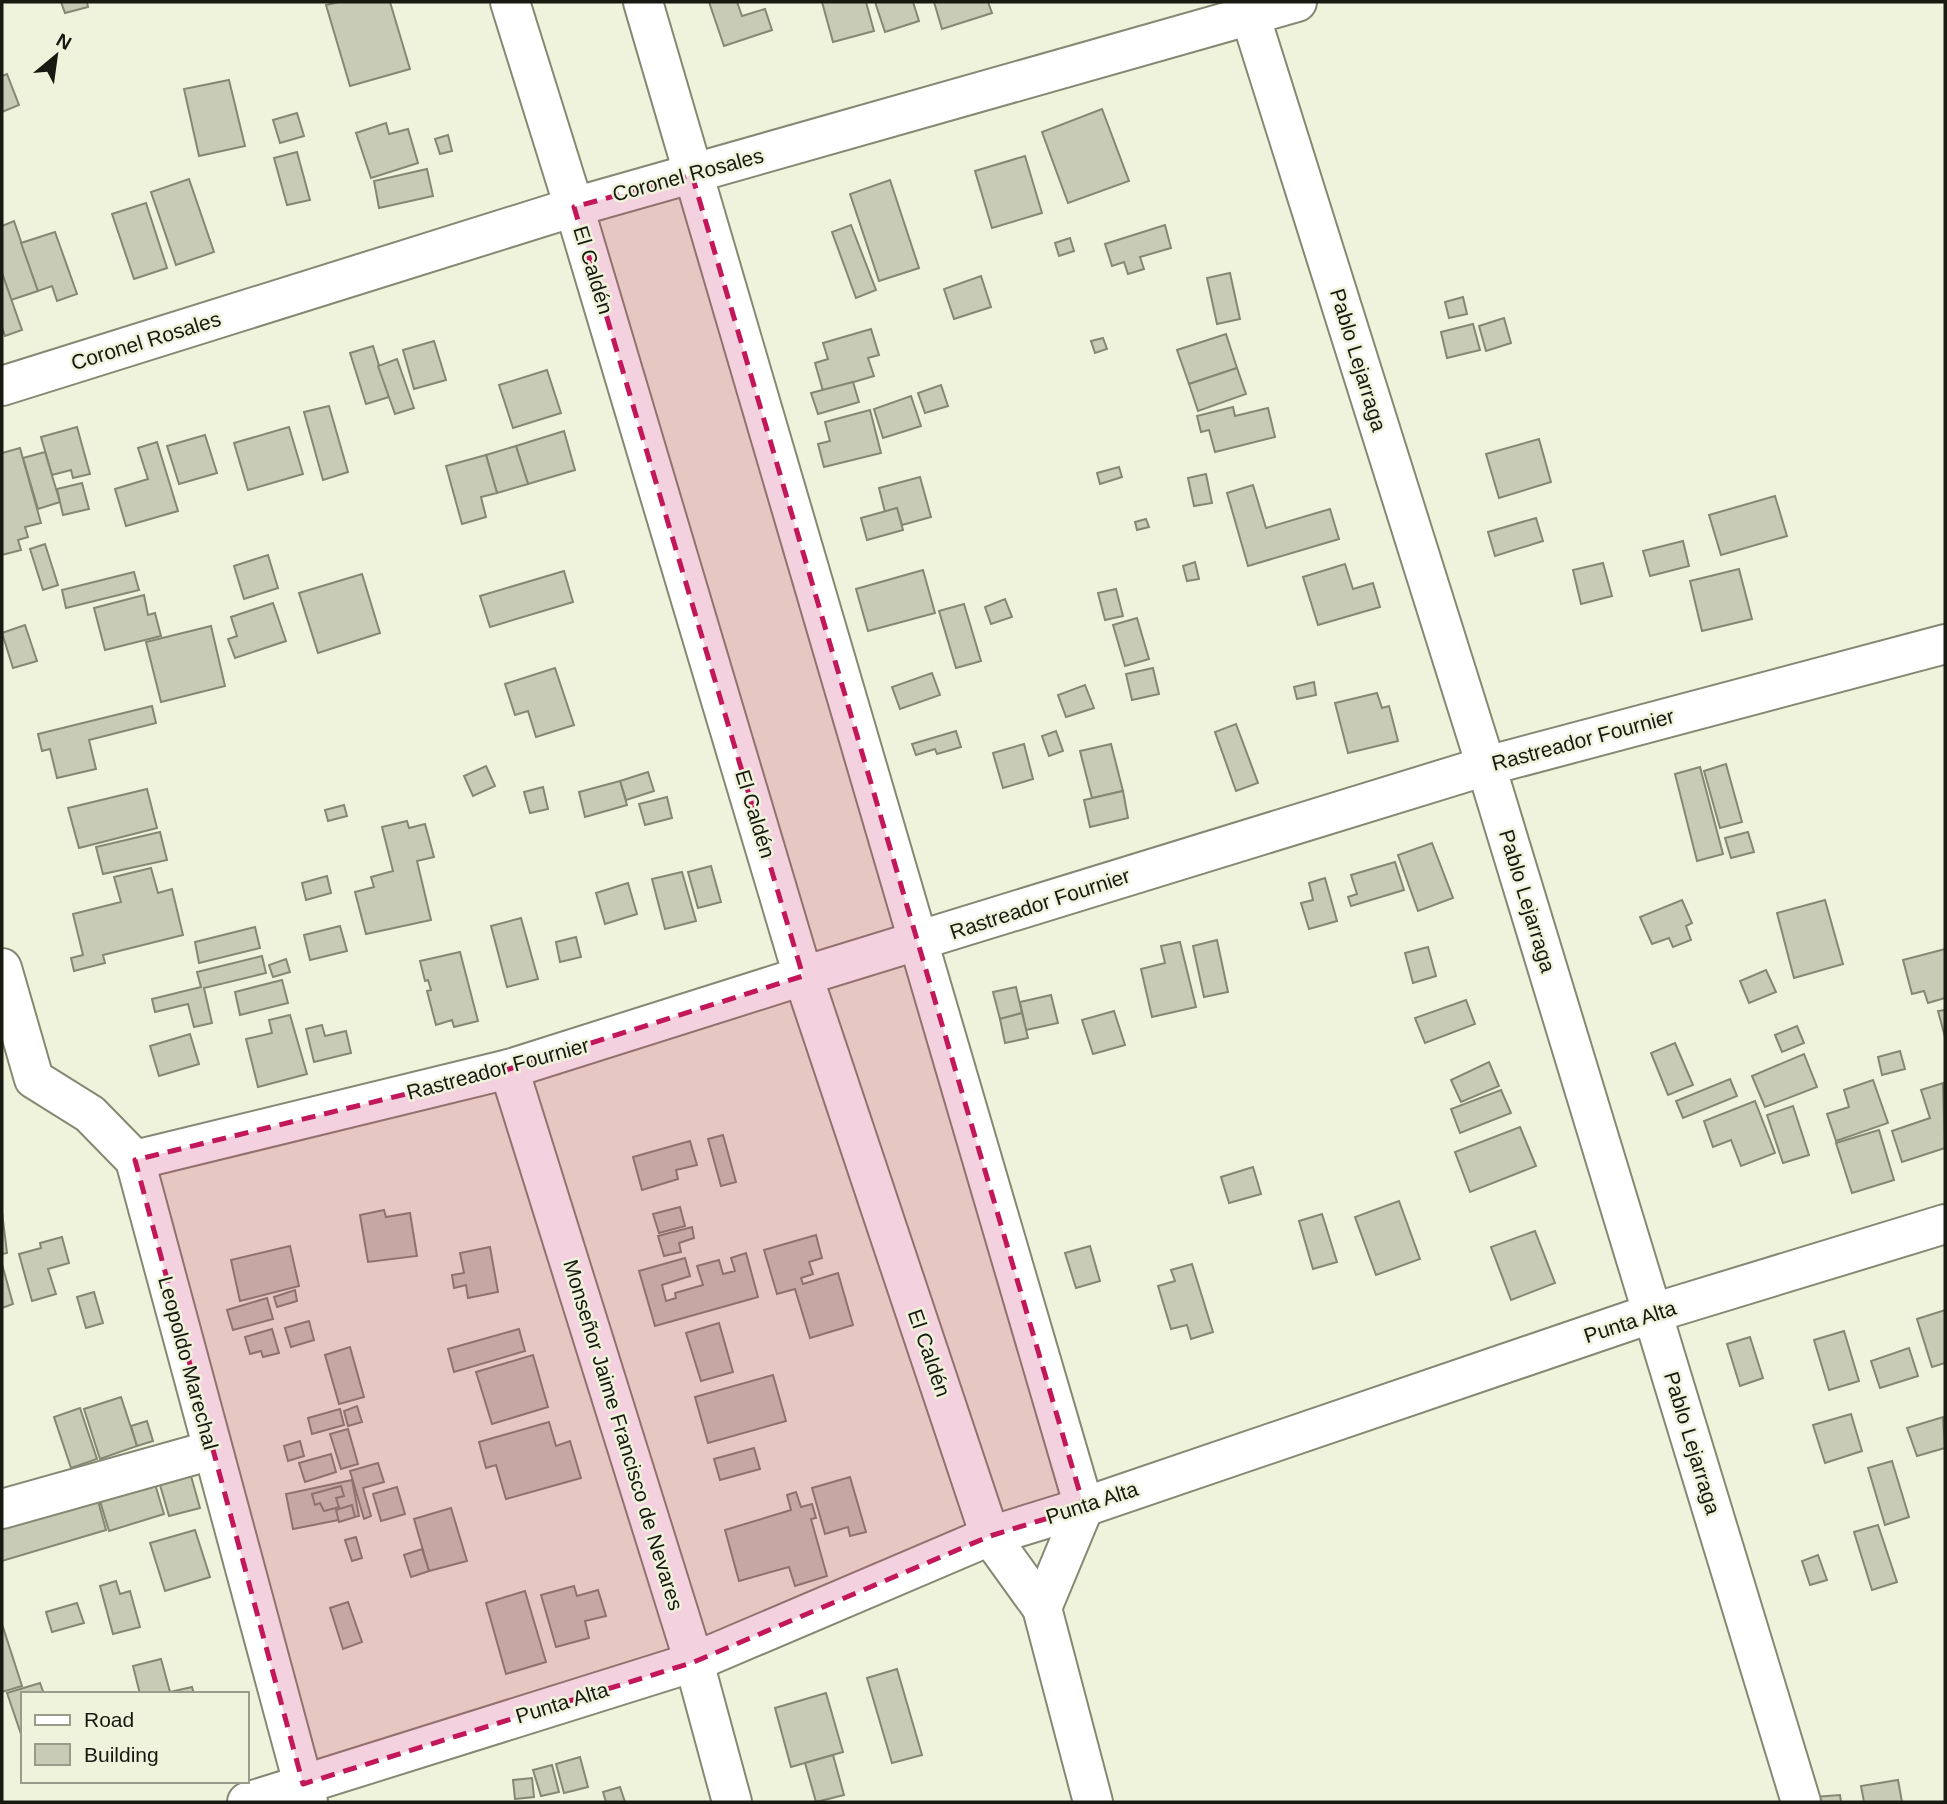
<svg xmlns="http://www.w3.org/2000/svg" width="1947" height="1804" font-family="Arial,sans-serif">
	<style>
		.building { fill: #c8cbb5; stroke: #858873; stroke-width: 2 }
		.lines { fill: none; stroke-linecap: round; stroke-linejoin: round }
		.minor-casing { stroke: #868873; stroke-width: 42 }
		.minor { stroke: #fff; stroke-width: 38 }
		.marked { fill: #c2185b; fill-opacity: 0.2; stroke: #c2185b; stroke-width: 5; stroke-dasharray: 14 9; stroke-linejoin: round }
		.labels { text-anchor: middle; stroke-width: 5; stroke-linejoin: round; paint-order: stroke }
		.street-label { font-size: 21px; fill: #181911; stroke: #f0f3dc }
	</style>
	<rect width="100%" height="100%" fill="#f0f3dc"/>
	<!-- building -->
	<g class="building">
		<path d="M61,2H87L88,7L65,13Z"/>
		<path d="M339,2H390L410,69L350,86L326,5Z"/>
		<path d="M709,2H737L742,16L765,9L772,30L724,46Z"/>
		<path d="M822,2H866L874,31L833,42Z"/>
		<path d="M875,2H913L919,21L885,32Z"/>
		<path d="M934,2H988L992,13L942,29Z"/>
		<path d="M7,74L19,105L2,112V76Z"/>
		<path d="M229,80L245,146L199,156L184,89Z"/>
		<path d="M1102,109L1129,181L1068,203L1042,132Z"/>
		<path d="M297,113L304,136L280,143L273,120Z"/>
		<path d="M386,123L389,134L408,129L418,163L371,178L356,133Z"/>
		<path d="M448,135L452,151L440,154L435,139Z"/>
		<path d="M297,152L310,200L287,205L274,158Z"/>
		<path d="M1025,156L1042,213L992,228L975,171Z"/>
		<path d="M427,169L433,196L379,208L374,181Z"/>
		<path d="M189,179L214,252L176,265L151,192Z"/>
		<path d="M890,180L919,268L879,281L850,194Z"/>
		<path d="M146,203L167,268L134,279L112,214Z"/>
		<path d="M14,221L38,291L11,300L2,273V226Z"/>
		<path d="M851,225L876,290L856,298L832,232Z"/>
		<path d="M1165,225L1171,248L1140,257L1144,269L1128,274L1124,262L1112,266L1105,244Z"/>
		<path d="M55,232L77,294L57,301L52,286L38,291L21,243Z"/>
		<path d="M1070,238L1074,251L1059,256L1055,243Z"/>
		<path d="M2,273L22,330L5,336L2,327Z"/>
		<path d="M1230,273L1240,319L1217,324L1207,278Z"/>
		<path d="M981,276L991,307L954,319L944,289Z"/>
		<path d="M1463,297L1467,314L1449,318L1445,302Z"/>
		<path d="M1504,318L1511,343L1486,351L1479,326Z"/>
		<path d="M1473,324L1480,350L1447,358L1441,332Z"/>
		<path d="M871,329L879,355L868,358L874,376L823,391L815,363L828,359L823,343Z"/>
		<path d="M1226,334L1237,368L1189,384L1177,350Z"/>
		<path d="M1103,338L1107,349L1095,353L1091,341Z"/>
		<path d="M434,341L446,380L414,389L403,350Z"/>
		<path d="M373,346L389,397L366,404L350,353Z"/>
		<path d="M397,359L414,408L395,414L378,366Z"/>
		<path d="M1237,368L1246,394L1198,411L1189,384Z"/>
		<path d="M547,370L561,413L513,428L499,385Z"/>
		<path d="M853,382L859,402L818,414L811,393Z"/>
		<path d="M941,385L948,406L925,413L918,393Z"/>
		<path d="M911,396L921,426L883,438L874,409Z"/>
		<path d="M329,406L348,472L323,480L304,412Z"/>
		<path d="M1233,407L1235,416L1268,408L1275,437L1215,452L1209,430L1201,432L1197,416Z"/>
		<path d="M870,410L881,453L824,467L818,444L830,441L825,422Z"/>
		<path d="M77,427L90,474L73,478L71,470L52,475L41,437Z"/>
		<path d="M289,427L303,474L248,490L234,443Z"/>
		<path d="M564,431L575,470L528,484L516,446Z"/>
		<path d="M205,435L217,473L179,484L167,446Z"/>
		<path d="M1539,439L1551,482L1499,498L1486,454Z"/>
		<path d="M157,442L178,511L126,526L115,489L148,479L138,448Z"/>
		<path d="M516,446L528,484L497,493L486,455Z"/>
		<path d="M20,448L41,523L25,527L28,537L18,540L21,550L2,555V453Z"/>
		<path d="M45,452L60,502L38,509L23,458Z"/>
		<path d="M486,455L497,493L481,497L486,517L462,524L446,466Z"/>
		<path d="M1119,467L1122,477L1100,484L1097,473Z"/>
		<path d="M1206,474L1212,503L1194,506L1188,478Z"/>
		<path d="M920,477L931,517L902,525L897,508L885,512L879,488Z"/>
		<path d="M82,483L89,509L63,515L57,489Z"/>
		<path d="M1253,485L1266,528L1330,509L1339,539L1248,566L1227,493Z"/>
		<path d="M1775,496L1787,536L1721,555L1709,515Z"/>
		<path d="M897,508L903,530L867,540L861,518Z"/>
		<path d="M1536,518L1543,541L1495,556L1488,532Z"/>
		<path d="M1146,519L1149,527L1137,530L1135,522Z"/>
		<path d="M1683,541L1689,566L1650,576L1643,551Z"/>
		<path d="M45,544L58,585L43,590L30,549Z"/>
		<path d="M268,555L278,588L244,599L234,566Z"/>
		<path d="M1195,562L1199,579L1187,581L1183,566Z"/>
		<path d="M1603,563L1612,596L1581,604L1573,570Z"/>
		<path d="M1345,564L1353,589L1373,583L1380,607L1318,625L1303,577Z"/>
		<path d="M1739,569L1752,619L1702,631L1690,581Z"/>
		<path d="M923,570L935,613L868,631L856,589Z"/>
		<path d="M564,571L573,602L490,627L480,596Z"/>
		<path d="M134,572L139,590L66,608L62,590Z"/>
		<path d="M362,574L380,633L318,653L299,593Z"/>
		<path d="M1116,589L1123,616L1105,620L1098,593Z"/>
		<path d="M144,595L148,615L155,613L161,636L105,650L94,608Z"/>
		<path d="M1005,599L1012,617L991,624L985,607Z"/>
		<path d="M273,603L286,641L235,658L228,639L237,636L231,617Z"/>
		<path d="M964,604L981,661L956,668L939,611Z"/>
		<path d="M1137,618L1149,659L1125,666L1113,625Z"/>
		<path d="M25,625L37,661L13,668L2,633Z"/>
		<path d="M211,626L225,686L161,702L146,642Z"/>
		<path d="M555,668L574,725L536,737L528,711L515,715L505,684Z"/>
		<path d="M1153,668L1159,694L1132,700L1126,674Z"/>
		<path d="M932,673L940,695L900,709L892,687Z"/>
		<path d="M1314,682L1316,695L1297,699L1294,687Z"/>
		<path d="M1085,685L1094,708L1066,717L1058,695Z"/>
		<path d="M1377,693L1382,708L1389,706L1398,741L1348,753L1335,703Z"/>
		<path d="M152,706L156,723L89,740L96,769L57,778L50,749L42,751L38,734Z"/>
		<path d="M1236,724L1258,783L1236,791L1215,732Z"/>
		<path d="M956,731L961,747L937,754L935,749L916,755L912,744Z"/>
		<path d="M1056,731L1063,751L1049,756L1042,736Z"/>
		<path d="M1024,744L1033,779L1003,788L993,753Z"/>
		<path d="M1111,744L1123,791L1092,798L1080,751Z"/>
		<path d="M1726,764L1742,822L1720,828L1704,771Z"/>
		<path d="M486,766L495,786L473,796L464,776Z"/>
		<path d="M1700,767L1723,854L1697,861L1675,774Z"/>
		<path d="M648,772L654,791L626,800L620,781Z"/>
		<path d="M620,781L627,805L585,817L579,792Z"/>
		<path d="M543,787L548,809L530,813L524,792Z"/>
		<path d="M147,789L157,828L79,848L68,808Z"/>
		<path d="M1123,791L1128,818L1090,827L1084,800Z"/>
		<path d="M667,797L672,818L645,825L639,804Z"/>
		<path d="M344,805L347,816L328,821L325,810Z"/>
		<path d="M407,821L409,828L425,824L434,857L417,861L431,920L366,934L355,892L374,887L371,877L393,871L382,827Z"/>
		<path d="M160,832L167,860L103,874L96,847Z"/>
		<path d="M1748,832L1754,852L1731,858L1725,838Z"/>
		<path d="M1432,843L1453,898L1418,911L1398,855Z"/>
		<path d="M1395,862L1404,890L1351,906L1348,897L1357,894L1351,875Z"/>
		<path d="M711,866L721,902L698,908L688,872Z"/>
		<path d="M151,868L158,893L172,889L183,935L103,955L105,963L74,971L71,958L83,955L73,914L121,902L114,877Z"/>
		<path d="M682,872L696,921L665,929L652,879Z"/>
		<path d="M327,876L331,893L306,900L302,883Z"/>
		<path d="M1325,878L1337,921L1309,929L1301,903L1313,900L1309,883Z"/>
		<path d="M628,883L637,914L605,924L596,893Z"/>
		<path d="M1682,900L1692,923L1686,926L1691,940L1673,947L1669,938L1652,944L1640,917Z"/>
		<path d="M1825,900L1843,964L1794,978L1777,913Z"/>
		<path d="M521,918L538,979L507,987L491,926Z"/>
		<path d="M340,926L347,951L310,960L304,935Z"/>
		<path d="M255,927L260,948L199,963L195,942Z"/>
		<path d="M576,937L581,957L560,962L556,942Z"/>
		<path d="M1217,940L1228,992L1204,997L1193,946Z"/>
		<path d="M1180,942L1196,1007L1152,1017L1141,969L1165,963L1161,946Z"/>
		<path d="M1428,947L1436,976L1413,983L1405,953Z"/>
		<path d="M1945,949V998L1928,1003L1924,991L1912,994L1903,960Z"/>
		<path d="M460,952L478,1021L454,1027L452,1020L436,1025L427,991L431,990L428,980L425,981L420,961Z"/>
		<path d="M262,956L266,973L204,988L212,1023L194,1027L188,1004L155,1012L152,999L201,987L197,972Z"/>
		<path d="M286,959L290,972L273,977L269,965Z"/>
		<path d="M1766,970L1776,992L1749,1003L1740,981Z"/>
		<path d="M282,980L288,1003L240,1015L235,992Z"/>
		<path d="M1016,987L1022,1013L1000,1019L993,992Z"/>
		<path d="M1051,995L1058,1023L1026,1030L1020,1002Z"/>
		<path d="M1466,1000L1475,1024L1425,1043L1415,1018Z"/>
		<path d="M1945,1010V1037L1938,1011Z"/>
		<path d="M1114,1011L1125,1045L1093,1054L1082,1020Z"/>
		<path d="M1022,1013L1028,1038L1005,1043L1000,1019Z"/>
		<path d="M290,1015L307,1074L258,1087L246,1039L272,1033L269,1020Z"/>
		<path d="M322,1025L325,1036L346,1031L351,1053L314,1062L306,1029Z"/>
		<path d="M1797,1026L1804,1043L1782,1052L1775,1035Z"/>
		<path d="M190,1034L199,1064L159,1076L150,1046Z"/>
		<path d="M1675,1043L1693,1085L1668,1095L1651,1053Z"/>
		<path d="M1900,1051L1905,1069L1882,1075L1878,1057Z"/>
		<path d="M1804,1054L1817,1087L1765,1107L1752,1076Z"/>
		<path d="M1489,1062L1499,1086L1461,1102L1451,1080Z"/>
		<path d="M1730,1079L1737,1096L1683,1118L1676,1101Z"/>
		<path d="M1873,1080L1888,1123L1836,1141L1827,1114L1849,1107L1844,1090Z"/>
		<path d="M1943,1083L1945,1148L1902,1162L1892,1131L1930,1118L1921,1090Z"/>
		<path d="M1501,1090L1511,1113L1460,1133L1451,1109Z"/>
		<path d="M1755,1101L1775,1153L1741,1166L1731,1140L1713,1147L1704,1121Z"/>
		<path d="M1793,1106L1809,1155L1783,1163L1767,1115Z"/>
		<path d="M1520,1127L1536,1166L1470,1192L1455,1152Z"/>
		<path d="M1879,1130L1894,1180L1852,1193L1836,1143Z"/>
		<path d="M723,1135L736,1182L721,1186L708,1139Z"/>
		<path d="M690,1141L697,1165L676,1170L678,1179L642,1190L633,1157Z"/>
		<path d="M1253,1167L1261,1194L1229,1203L1221,1177Z"/>
		<path d="M1399,1201L1420,1259L1376,1275L1355,1217Z"/>
		<path d="M680,1207L685,1226L659,1233L653,1214Z"/>
		<path d="M384,1210L386,1217L410,1213L417,1256L368,1262L360,1215Z"/>
		<path d="M2,1212L7,1253L2,1254Z"/>
		<path d="M1322,1214L1337,1262L1313,1269L1299,1221Z"/>
		<path d="M692,1227L694,1238L679,1243L681,1252L664,1256L658,1236Z"/>
		<path d="M1535,1231L1555,1283L1511,1300L1491,1247Z"/>
		<path d="M816,1235L822,1258L809,1262L813,1274L801,1278L803,1284L838,1273L853,1325L810,1338L795,1289L777,1294L764,1250Z"/>
		<path d="M62,1237L69,1263L48,1269L56,1294L32,1301L19,1254L41,1248L40,1243Z"/>
		<path d="M290,1246L299,1286L240,1301L231,1260Z"/>
		<path d="M1090,1246L1100,1281L1076,1288L1065,1253Z"/>
		<path d="M490,1247L498,1292L468,1298L466,1285L454,1288L452,1275L464,1273L460,1253Z"/>
		<path d="M746,1253L758,1297L655,1326L639,1271L685,1258L690,1276L662,1285L666,1301L676,1298L675,1293L703,1285L697,1266L719,1260L723,1274L735,1271L731,1258Z"/>
		<path d="M2,1264L13,1304L2,1308Z"/>
		<path d="M1192,1264L1213,1332L1191,1339L1187,1325L1171,1329L1158,1286L1175,1281L1171,1270Z"/>
		<path d="M295,1290L297,1301L277,1307L274,1297Z"/>
		<path d="M94,1292L103,1323L86,1328L77,1297Z"/>
		<path d="M267,1298L273,1319L233,1330L227,1310Z"/>
		<path d="M1945,1310V1363L1932,1367L1917,1319Z"/>
		<path d="M309,1321L314,1340L291,1347L285,1328Z"/>
		<path d="M719,1323L733,1372L701,1381L686,1333Z"/>
		<path d="M272,1329L279,1353L263,1357L261,1351L250,1354L245,1337Z"/>
		<path d="M519,1329L525,1351L454,1372L448,1349Z"/>
		<path d="M1844,1331L1859,1381L1829,1390L1814,1340Z"/>
		<path d="M1750,1337L1763,1378L1740,1386L1727,1344Z"/>
		<path d="M350,1347L364,1397L339,1404L325,1355Z"/>
		<path d="M1909,1348L1918,1376L1880,1388L1871,1361Z"/>
		<path d="M533,1355L548,1407L492,1424L476,1372Z"/>
		<path d="M773,1375L786,1421L708,1443L695,1397Z"/>
		<path d="M121,1397L137,1446L100,1459L84,1409Z"/>
		<path d="M357,1406L362,1422L348,1426L344,1411Z"/>
		<path d="M80,1408L97,1459L71,1468L54,1417Z"/>
		<path d="M340,1409L344,1425L312,1434L308,1418Z"/>
		<path d="M1851,1414L1862,1451L1825,1463L1813,1425Z"/>
		<path d="M1943,1417L1945,1448L1917,1456L1907,1428Z"/>
		<path d="M147,1421L153,1441L137,1446L131,1426Z"/>
		<path d="M549,1422L556,1446L570,1441L581,1478L506,1499L496,1465L486,1468L479,1442Z"/>
		<path d="M348,1429L358,1464L341,1469L330,1434Z"/>
		<path d="M300,1441L304,1456L288,1461L284,1446Z"/>
		<path d="M754,1448L760,1469L720,1480L714,1459Z"/>
		<path d="M331,1454L336,1472L305,1482L299,1463Z"/>
		<path d="M1892,1461L1909,1517L1885,1525L1868,1468Z"/>
		<path d="M378,1463L384,1482L363,1488L371,1516L364,1519L350,1471Z"/>
		<path d="M191,1476L200,1508L169,1516L160,1485Z"/>
		<path d="M850,1477L866,1532L850,1536L848,1527L825,1534L812,1488Z"/>
		<path d="M352,1480L359,1516L293,1529L286,1494Z"/>
		<path d="M155,1484L164,1514L109,1531L100,1501Z"/>
		<path d="M341,1486L344,1496L336,1498L339,1507L324,1511L320,1503L315,1505L312,1494Z"/>
		<path d="M397,1487L405,1514L381,1521L373,1494Z"/>
		<path d="M796,1492L801,1507L812,1504L816,1518L811,1519L827,1576L795,1586L789,1567L739,1581L725,1530L791,1510L787,1495Z"/>
		<path d="M98,1501L106,1530L2,1561V1529Z"/>
		<path d="M352,1505L355,1517L339,1522L336,1510Z"/>
		<path d="M451,1508L467,1561L429,1571L414,1519Z"/>
		<path d="M1878,1525L1897,1582L1872,1590L1854,1532Z"/>
		<path d="M195,1530L210,1577L165,1591L150,1543Z"/>
		<path d="M356,1537L362,1558L352,1561L345,1540Z"/>
		<path d="M422,1549L429,1571L411,1577L404,1555Z"/>
		<path d="M1818,1555L1827,1580L1810,1585L1802,1561Z"/>
		<path d="M116,1581L120,1594L130,1591L140,1627L113,1634L100,1586Z"/>
		<path d="M574,1586L577,1596L598,1590L606,1616L585,1621L589,1638L556,1647L541,1595Z"/>
		<path d="M525,1591L546,1662L506,1674L486,1603Z"/>
		<path d="M348,1602L362,1642L343,1649L330,1608Z"/>
		<path d="M77,1603L84,1623L52,1632L46,1612Z"/>
		<path d="M2,1624L22,1686L2,1692Z"/>
		<path d="M161,1659L170,1692L192,1687L194,1694H140L133,1666Z"/>
		<path d="M897,1669L922,1755L892,1763L867,1678Z"/>
		<path d="M40,1683L44,1694H23V1740L7,1693Z"/>
		<path d="M826,1693L843,1752L791,1767L775,1708Z"/>
		<path d="M833,1755L844,1795L816,1802L805,1763Z"/>
		<path d="M580,1757L588,1787L564,1793L556,1764Z"/>
		<path d="M552,1765L559,1792L541,1796L533,1770Z"/>
		<path d="M532,1778L534,1797L515,1799L513,1780Z"/>
		<path d="M1898,1780L1902,1802H1864L1861,1786Z"/>
		<path d="M620,1787L625,1802H606L603,1792Z"/>
		<path d="M1840,1795L1841,1802H1814V1797Z"/>
	</g>
	<g class="lines">
		<!-- minor casing -->
		<g class="minor-casing">
			<g id="minor">
				<path d="M510,2L574,207L803,976L990,1536L1042,1608L1093,1802"/>
				<path d="M643,2L1084,1507L1042,1608"/>
				<path d="M1246,2L1486,766L1801,1802"/>
				<path d="M2,386L574,207L1297,2"/>
				<path d="M2,968L34,1079L90,1114L135,1160L308,1802"/>
				<path d="M509,1069L694,1662L732,1802"/>
				<path d="M135,1160L509,1069L803,976L1486,766L1945,644"/>
				<path d="M2,1509L212,1450"/>
				<path d="M247,1802L694,1662L990,1536L1084,1507L1653,1313L1945,1224"/>
			</g>
		</g>
		<!-- minor -->
		<use href="#minor" class="minor"/>
	</g>
	<!-- marked area -->
	<path class="marked" d="M692,175L1084,1507L990,1536L694,1662L303,1784L135,1160L509,1069L803,976L574,207Z"/>
	<g class="labels">
		<!-- street labels -->
		<g class="street-label">
			<text transform="translate(688 175) rotate(-15)" y="7">Coronel Rosales</text>
			<text transform="translate(593 270) rotate(73)" y="7">El Caldén</text>
			<text transform="translate(146 341) rotate(-17)" y="7">Coronel Rosales</text>
			<text transform="translate(1358 360) rotate(73)" y="7">Pablo Lejarraga</text>
			<text transform="translate(1583 740) rotate(-15)" y="7">Rastreador Fournier</text>
			<text transform="translate(755 814) rotate(73)" y="7">El Caldén</text>
			<text transform="translate(1527 901) rotate(73)" y="7">Pablo Lejarraga</text>
			<text transform="translate(1040 904) rotate(-18)" y="7">Rastreador Fournier</text>
			<text transform="translate(498 1069) rotate(-15)" y="7">Rastreador Fournier</text>
			<text transform="translate(1630 1322) rotate(-18)" y="7">Punta Alta</text>
			<text transform="translate(929 1353) rotate(71)" y="7">El Caldén</text>
			<text transform="translate(188 1363) rotate(75)" y="7">Leopoldo Marechal</text>
			<text transform="translate(623 1435) rotate(73)" y="7">Monseñor Jaime Francisco de Nevares</text>
			<text transform="translate(1692 1443) rotate(73)" y="7">Pablo Lejarraga</text>
			<text transform="translate(1092 1503) rotate(-18)" y="7">Punta Alta</text>
			<text transform="translate(562 1703) rotate(-17)" y="7">Punta Alta</text>
		</g>
	</g>
	<!-- border -->
	<rect width="1947" height="1804" fill="none" stroke="#181911" stroke-width="7"/>
	<!-- legend -->
	<rect x="21" y="1692" width="228" height="91" fill="#f0f3dc" stroke="#9a9c8b" stroke-width="2"/>
	<rect x="35" y="1715" width="35" height="10" fill="#ffffff" stroke="#9a9c8b" stroke-width="2"/>
	<text x="84" y="1727" font-size="21" fill="#181911">Road</text>
	<rect x="35" y="1744" width="35" height="21" fill="#c8cbb5" stroke="#9a9c8b" stroke-width="2"/>
	<text x="84" y="1762" font-size="21" fill="#181911">Building</text>
	<!-- north arrow -->
	<g transform="translate(56 56) rotate(29)" stroke="#f0f3dc" stroke-width="5" paint-order="stroke">
	<path d="M0-5L12 26L0 18L-12 26Z" fill="#181911"/>
	<text y="-10" font-size="19" font-weight="bold" text-anchor="middle" fill="#181911">N</text>
	</g>
</svg>
